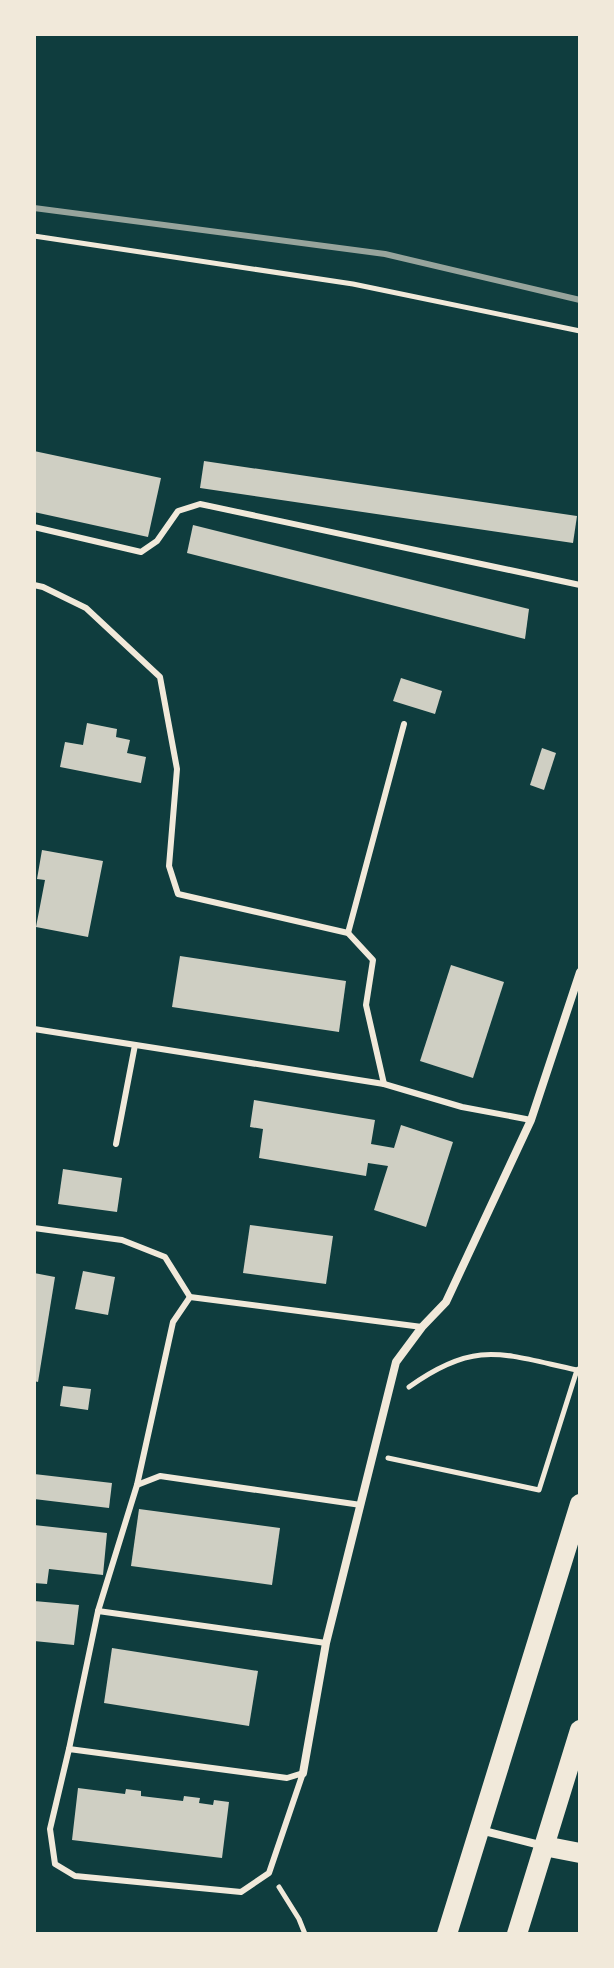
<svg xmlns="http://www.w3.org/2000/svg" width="614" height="1968" font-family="'Golos Text',sans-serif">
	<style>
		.building { fill: #cfcfc3 }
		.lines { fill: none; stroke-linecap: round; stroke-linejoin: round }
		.path { stroke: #f1e9da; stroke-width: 5 }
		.service { stroke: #f1e9da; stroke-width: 6 }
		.minor { stroke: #f1e9da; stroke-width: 8 }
		.primary { stroke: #f1e9da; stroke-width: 20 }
		.rail { stroke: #97a49c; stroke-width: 6 }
	</style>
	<rect width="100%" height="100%" fill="#0f3d3e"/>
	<!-- building -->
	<g class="building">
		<path d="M34,451L161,478L148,537L34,512Z"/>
		<path d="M204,461L577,516L573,543L200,488Z"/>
		<path d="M193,525L529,609L525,639L187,553Z"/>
		<path d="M401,678L442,691L435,714L393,701Z"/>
		<path d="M87,723L117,729L116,737L130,740L127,753L146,757L141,783L60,767L65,742L83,745Z"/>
		<path d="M542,748L556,753L544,790L530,785Z"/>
		<path d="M42,850L103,861L88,937L36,927L45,880L37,879Z"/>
		<path d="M180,956L346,981L339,1032L172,1007Z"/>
		<path d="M451,965L504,982L473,1078L420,1061Z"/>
		<path d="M254,1100L375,1120L371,1144L394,1148L401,1125L453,1142L426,1227L374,1210L388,1166L368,1163L366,1176L259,1158L263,1129L250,1127Z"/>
		<path d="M63,1169L122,1178L117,1212L58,1204Z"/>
		<path d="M250,1225L333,1236L326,1284L243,1273Z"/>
		<path d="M83,1271L115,1277L108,1315L75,1309Z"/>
		<path d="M34,1273L55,1277L38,1382L34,1381Z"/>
		<path d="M63,1386L91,1389L88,1410L60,1406Z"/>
		<path d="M34,1474L112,1483L109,1508L34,1499Z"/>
		<path d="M139,1509L280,1528L272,1585L131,1566Z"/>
		<path d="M34,1525L107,1533L103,1575L49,1569L47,1584L34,1583Z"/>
		<path d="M34,1601L79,1605L74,1645L34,1641Z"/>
		<path d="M112,1648L258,1671L249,1726L104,1703Z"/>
		<path d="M78,1788L125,1794L126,1789L141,1791V1796L183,1801L184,1796L200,1798L199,1803L213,1805L214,1800L229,1802L222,1858L72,1840Z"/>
	</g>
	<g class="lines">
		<!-- path -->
		<g class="path">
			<path d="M34,236L353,284L580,331"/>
			<path d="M409,1387C476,1339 502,1354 577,1370"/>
			<path d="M388,1458L539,1490L577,1370L580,1368"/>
			<path d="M279,1887L299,1919L305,1934"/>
		</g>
		<!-- service -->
		<g class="service">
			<path d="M34,527L141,552L157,541L178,511L200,504L580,585"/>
			<path d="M34,585L43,587L86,608L160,677L177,769L169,866L178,894L348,933L373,960L366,1005L384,1084"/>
			<path d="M348,933L404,724"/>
			<path d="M34,1029L384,1084L462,1107L531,1120"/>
			<path d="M116,1144L135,1045"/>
			<path d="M34,1228L122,1240L165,1257L190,1297L422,1327"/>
			<path d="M137,1485L173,1322L190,1297"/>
			<path d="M98,1611L326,1643"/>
			<path d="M69,1749L287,1778L303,1773L269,1873L241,1892L75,1876L55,1864L50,1829Z"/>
			<path d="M69,1749L98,1611L137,1485L160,1476L361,1505"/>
		</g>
		<!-- minor -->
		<g class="minor">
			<path d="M303,1773L326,1643L396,1362L422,1327L446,1302L531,1120L580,972"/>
			<path d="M480,1830L544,1846"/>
		</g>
		<!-- primary -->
		<g class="primary">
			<path d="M544,1846L580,1853"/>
			<path d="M447,1934L580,1504"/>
			<path d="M517,1934L580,1730"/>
		</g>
		<!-- rail -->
		<path class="rail" d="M34,208L385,254L580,300"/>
	</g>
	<!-- border -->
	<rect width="614" height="1968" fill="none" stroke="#f1e9da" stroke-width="72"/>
</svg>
